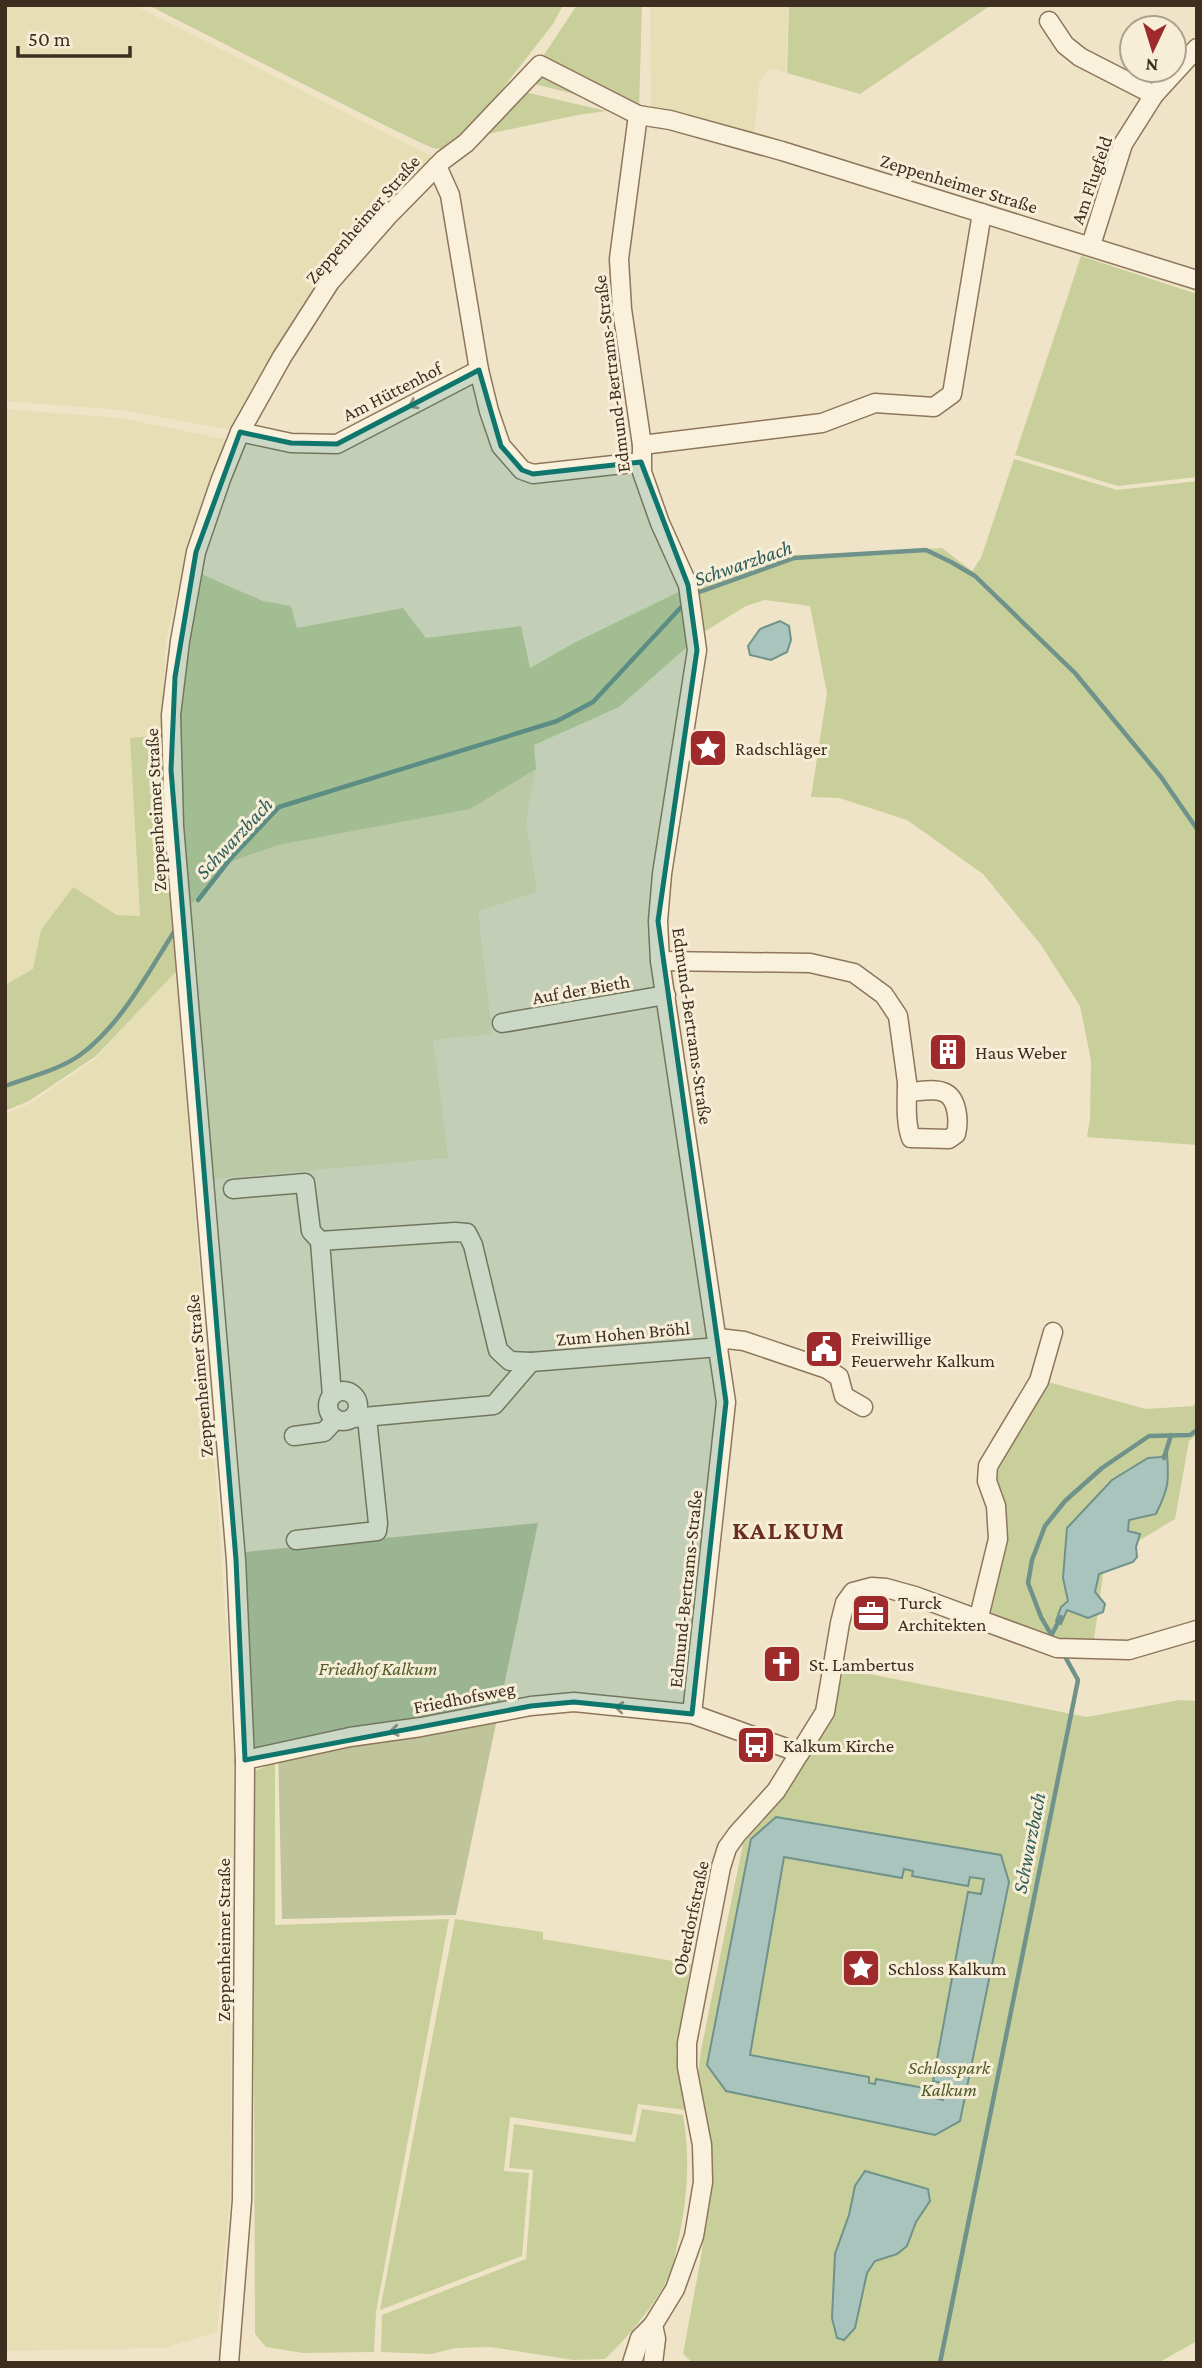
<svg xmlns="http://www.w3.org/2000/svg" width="1202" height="2368" font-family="'Crimson Pro',serif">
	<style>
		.farmland { fill: #e6deb5 }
		.green { fill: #c9cf9b }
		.cemetery { fill: #bfc49a }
		.water { fill: #a9c4bc; stroke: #6f938a; stroke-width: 2; fill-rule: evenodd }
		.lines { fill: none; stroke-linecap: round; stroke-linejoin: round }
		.stream { stroke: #6f938a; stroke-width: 4.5 }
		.minor-casing { stroke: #8d765c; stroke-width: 21 }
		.minor { stroke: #faf1dc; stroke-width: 18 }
		.oneway { stroke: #9c907e }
		.marked { fill: #0f766e; fill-opacity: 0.2; stroke: #0f766e; stroke-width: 5; stroke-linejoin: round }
		.labels { text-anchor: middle; stroke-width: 6; stroke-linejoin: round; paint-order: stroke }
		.street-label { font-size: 19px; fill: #3d2e20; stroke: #f7eed8 }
		.poi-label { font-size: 19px; fill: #3d2e20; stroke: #f7eed8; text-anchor: start }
		.park-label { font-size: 19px; font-style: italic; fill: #4d5a26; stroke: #f7eed8 }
		.water-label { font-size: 21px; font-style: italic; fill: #2f5d5a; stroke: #f7eed8 }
		.district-label { font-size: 26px; font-weight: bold; letter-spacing: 2px; fill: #6b2e1e; stroke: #f7eed8 }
	</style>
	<rect width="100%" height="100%" fill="#f0e4c8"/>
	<!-- farmland -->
	<g class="farmland">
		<path d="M5,5H134L435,158L276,353L231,430L121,410L5,401Z"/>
		<path d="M650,5H788L786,73L769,68L759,85L754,136L651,108Z"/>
		<path d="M5,409L121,418L228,440L192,531L166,641L161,735L130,738L140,916L117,915L73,888L41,930L33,969L5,985Z"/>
		<path d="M536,769L526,820L537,892L478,911L492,1034L433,1040L448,1158L214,1179L187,910L222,865L278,845L469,809Z"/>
		<path d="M175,963L219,1517L234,1756L230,2199L217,2332L164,2348L5,2351V1114L31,1103L98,1057Z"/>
	</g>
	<!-- green -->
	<g class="green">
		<path d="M148,5H563L553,24L474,125L451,146L442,149L432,148L386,126Z"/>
		<path d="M577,5H642L639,110L526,82Z"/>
		<path d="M789,5H991L860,94L787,73Z"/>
		<path d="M516,90L606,111L578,115L478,136Z"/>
		<path d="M1081,256L1197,294V477L1118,486L1015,455Z"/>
		<path d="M1014,459L1117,490L1197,481V1145L1087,1137L1090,1119L1091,1060L1080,1006L1041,945L983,874L907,820L839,798L811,797L827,693L810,606L765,600L746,606L704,632L619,707L534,745L536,769L470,809L278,845L222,865L187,910L177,759L182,652L201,574L263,601L291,606L297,628L403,608L426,638L521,626L530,668L574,643L697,583L782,556L942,548L972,571L981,558Z"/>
		<path d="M161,735L165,823L183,964L96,1056L29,1101L5,1111V985L33,969L41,930L73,887L117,915L140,916L130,738Z"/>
		<path d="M1030,1377L1146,1409L1193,1406L1197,1402V1435L1189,1441L1175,1519L1105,1561L1093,1646L1043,1636L972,1612L991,1532L985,1504L977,1483L981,1465L1026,1391Z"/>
		<path d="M844,1669L1087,1717L1180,1700L1197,1701V2341L1158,2363H693L683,2354L702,2252L708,2141L697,2083L701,2050L743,1844L807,1759L833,1713Z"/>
		<path d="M275,1762V1925L449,1919L376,2312L374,2352L303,2353L266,2347L255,2334L253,1772Z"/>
		<path d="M455,1919L543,1932V1939L691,1964L676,2053L686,2110L638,2104L632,2135L510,2117L504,2171L529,2173L522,2256L380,2310Z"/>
		<path d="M642,2109L683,2115C690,2157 688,2195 679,2237C676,2247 675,2259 672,2269C658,2302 631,2334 605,2359L573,2360L491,2347L456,2348L432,2354L381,2352L382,2315L526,2259L533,2170L509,2168L514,2124L635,2142Z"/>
	</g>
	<!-- cemetery -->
	<path class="cemetery" d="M538,1523L456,1915L282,1919L278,1746L252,1750L245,1552Z"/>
	<!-- water -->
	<g class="water">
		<path d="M780,621L789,626L791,640L787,652L771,660L750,655L748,646L760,629Z"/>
		<path d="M1167,1453C1169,1482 1169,1487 1156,1514L1129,1520L1128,1531L1140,1534L1136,1547L1137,1557L1133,1562L1099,1574L1095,1592L1105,1604L1103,1612L1088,1618L1067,1610L1061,1624L1056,1621L1061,1607L1068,1601L1063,1578L1067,1528L1112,1480L1148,1458L1161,1457Z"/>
		<path d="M776,1817L1001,1855L1009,1882L960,2121L935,2135L726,2091L707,2065L751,1839ZM784,1857L902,1878L904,1869L913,1871L912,1876L968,1886L970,1877L984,1879L981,1894L968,1892L933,2081L946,2084L943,2100L927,2096L929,2089L876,2079L875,2084L869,2083V2077L750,2055Z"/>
		<path d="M865,2171L928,2189L930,2201L916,2222L907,2246L897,2254L875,2261L867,2273L855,2328L844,2340L837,2338L832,2318L835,2254L849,2215L855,2186Z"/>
	</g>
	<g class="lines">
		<!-- stream -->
		<g class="stream">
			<path d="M694,594L794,558L926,550L951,562L975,576L1075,673L1161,777L1197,829"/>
			<path d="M198,900L231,858L279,807L557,721L593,702L685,603"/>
			<path d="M5,1086C29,1077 59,1070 80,1055C121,1025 147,974 174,932"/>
			<path d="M1164,1458L1171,1435"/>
			<path d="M1052,1634L1061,1617"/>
			<path d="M1056,1643L1041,1617L1028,1583L1032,1560L1045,1526L1065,1501L1102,1468L1149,1436L1190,1435L1197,1430"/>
			<path d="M940,2363L1078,1680L1063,1653"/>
		</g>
		<!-- minor casing -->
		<g class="minor-casing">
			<g id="minor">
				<path d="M1049,21L1065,45L1080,57L1154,95"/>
				<path d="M638,115L619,259L622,309L642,445V472L660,523L688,585L697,650L662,874L658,921L660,961L726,1402L692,1714"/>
				<path d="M437,166L450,195L479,370L489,411L501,446L522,470L533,474L641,462"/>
				<path d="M1091,245L1123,144L1154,95L1197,48"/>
				<path d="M240,432L291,443L337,444L479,370"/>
				<path d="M642,445L822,423L875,403L934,407L952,394L982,213"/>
				<path d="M660,961L810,963L854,973L884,995L898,1016L907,1082C907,1100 905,1122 911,1138L949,1139L956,1134C959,1121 958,1097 943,1092C933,1088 918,1092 907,1092"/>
				<path d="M502,1023L666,995"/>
				<path d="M233,1189L305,1183L311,1231L320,1241L332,1396"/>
				<path d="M320,1241L455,1232L467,1233L473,1245L498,1350L510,1361L531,1362L719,1347"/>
				<path d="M718,1338L744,1341L827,1369L839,1377L844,1396L863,1407"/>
				<circle cx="343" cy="1406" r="15"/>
				<path d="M353,1418L494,1405L531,1362"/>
				<path d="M294,1436L324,1432L336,1419"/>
				<path d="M296,1540L377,1531L378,1523L367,1418"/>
				<path d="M978,1621L998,1539L996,1506L987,1481L988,1466L1039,1381L1053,1332"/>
				<path d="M245,1760L350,1737L421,1727L531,1706L574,1702L692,1714L800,1753"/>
				<path d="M229,2363L242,2200L245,1760L236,1560L174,826L171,715L180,641L196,552L221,479L240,432L282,357L330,282L387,217L443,160L466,143L540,65L638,115L670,120L782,151L1197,280"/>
				<path d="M632,2363L640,2338L653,2325L675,2289L694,2236L703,2182L702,2145L687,2067V2043L721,1867L727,1848L737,1834L776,1791L825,1712L840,1623L845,1603L853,1592L872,1587L886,1588L915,1596L1057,1648L1129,1650L1197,1630"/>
				<path d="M653,2363L656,2339L653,2325"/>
			</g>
		</g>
		<!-- minor -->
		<use href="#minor" class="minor"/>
	</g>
	<!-- one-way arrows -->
	<defs><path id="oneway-shaft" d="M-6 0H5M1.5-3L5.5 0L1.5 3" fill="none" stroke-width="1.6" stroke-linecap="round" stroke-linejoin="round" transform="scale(1.75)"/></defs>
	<g class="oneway">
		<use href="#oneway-shaft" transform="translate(418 402) rotate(153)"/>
		<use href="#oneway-shaft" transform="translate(625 1708) rotate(-174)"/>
		<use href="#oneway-shaft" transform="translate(400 1730) rotate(172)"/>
	</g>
	<!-- marked area -->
	<path class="marked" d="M479,370L501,446L522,470L533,474L641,462L688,585L697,650L658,921L726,1402L692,1714L574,1702L531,1706L245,1760L236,1560L171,770L175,677L196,552L240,432L291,443L337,444Z"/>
	<!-- icons -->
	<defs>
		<g id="sight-square" transform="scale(2.0125)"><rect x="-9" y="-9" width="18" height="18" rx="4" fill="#9e2a2b" stroke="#f7eed8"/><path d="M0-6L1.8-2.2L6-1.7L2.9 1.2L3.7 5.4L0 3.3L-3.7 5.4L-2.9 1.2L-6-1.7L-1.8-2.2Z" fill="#fff"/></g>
		<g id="building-square" transform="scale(2.0125)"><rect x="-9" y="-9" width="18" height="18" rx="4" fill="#9e2a2b" stroke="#f7eed8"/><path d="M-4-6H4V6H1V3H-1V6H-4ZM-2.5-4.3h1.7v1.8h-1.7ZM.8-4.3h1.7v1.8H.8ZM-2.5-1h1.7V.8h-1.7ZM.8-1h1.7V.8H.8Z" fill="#fff"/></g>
		<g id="civic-square" transform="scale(2.0125)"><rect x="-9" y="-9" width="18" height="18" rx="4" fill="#9e2a2b" stroke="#f7eed8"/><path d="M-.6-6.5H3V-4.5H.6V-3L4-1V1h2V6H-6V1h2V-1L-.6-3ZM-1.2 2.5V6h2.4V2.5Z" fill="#fff"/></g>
		<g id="office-square" transform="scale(2.0125)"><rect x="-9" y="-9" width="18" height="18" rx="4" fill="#9e2a2b" stroke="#f7eed8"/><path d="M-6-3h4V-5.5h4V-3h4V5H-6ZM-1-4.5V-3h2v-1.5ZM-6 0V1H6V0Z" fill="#fff"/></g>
		<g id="church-square" transform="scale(2.0125)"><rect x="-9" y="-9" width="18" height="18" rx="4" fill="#9e2a2b" stroke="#f7eed8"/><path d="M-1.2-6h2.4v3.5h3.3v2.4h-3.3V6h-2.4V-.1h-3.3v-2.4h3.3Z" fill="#fff"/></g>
		<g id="bus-square" transform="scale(2.0125)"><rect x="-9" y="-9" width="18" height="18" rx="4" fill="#9e2a2b" stroke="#f7eed8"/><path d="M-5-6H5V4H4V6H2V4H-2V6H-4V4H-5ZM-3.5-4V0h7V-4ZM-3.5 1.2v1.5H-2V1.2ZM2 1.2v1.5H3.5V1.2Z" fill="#fff"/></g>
	</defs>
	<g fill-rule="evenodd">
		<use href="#sight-square" x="708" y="748"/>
		<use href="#building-square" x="948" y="1052"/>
		<use href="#civic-square" x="824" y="1349"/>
		<use href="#office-square" x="871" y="1613"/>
		<use href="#church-square" x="782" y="1664"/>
		<use href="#bus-square" x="756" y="1745"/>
		<use href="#sight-square" x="861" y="1968"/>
	</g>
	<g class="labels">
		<!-- street labels -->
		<g class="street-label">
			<text transform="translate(1091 180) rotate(-71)" y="7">Am Flugfeld</text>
			<text transform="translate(959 183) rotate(17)" y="7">Zeppenheimer Straße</text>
			<text transform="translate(362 219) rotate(-49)" y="7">Zeppenheimer Straße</text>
			<text transform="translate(611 374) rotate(-97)" y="7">Edmund-Bertrams-Straße</text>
			<text transform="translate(392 391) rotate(-27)" y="7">Am Hüttenhof</text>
			<text transform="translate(155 810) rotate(-93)" y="7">Zeppenheimer Straße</text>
			<text transform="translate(581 989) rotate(-10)" y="7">Auf der Bieth</text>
			<text transform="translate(693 1026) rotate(82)" y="7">Edmund-Bertrams-Straße</text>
			<text transform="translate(623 1333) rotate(-5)" y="7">Zum Hohen Bröhl</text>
			<text transform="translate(199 1376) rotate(-95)" y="7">Zeppenheimer Straße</text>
			<text transform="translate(685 1589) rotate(-84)" y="7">Edmund-Bertrams-Straße</text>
			<text transform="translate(464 1697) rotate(-11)" y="7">Friedhofsweg</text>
			<text transform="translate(690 1918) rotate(-78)" y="7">Oberdorfstraße</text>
			<text transform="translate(223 1940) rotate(-90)" y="7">Zeppenheimer Straße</text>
		</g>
		<!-- poi labels -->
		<g class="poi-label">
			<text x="735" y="755">Radschläger</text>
			<text x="975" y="1059">Haus Weber</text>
			<text x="851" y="1345">Freiwillige<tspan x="851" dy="22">Feuerwehr Kalkum</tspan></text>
			<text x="898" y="1609">Turck<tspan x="898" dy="22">Architekten</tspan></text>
			<text x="809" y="1671">St. Lambertus</text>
			<text x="783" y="1752">Kalkum Kirche</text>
			<text x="888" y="1975">Schloss Kalkum</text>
		</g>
		<!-- park labels -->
		<g class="park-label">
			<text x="378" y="1675">Friedhof Kalkum</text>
			<text x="949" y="2074">Schlosspark<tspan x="949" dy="22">Kalkum</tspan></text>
		</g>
		<!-- water labels -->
		<g class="water-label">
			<text transform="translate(743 563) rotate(-19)" y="7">Schwarzbach</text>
			<text transform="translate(234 838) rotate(-47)" y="7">Schwarzbach</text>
			<text transform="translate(1029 1843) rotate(-79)" y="7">Schwarzbach</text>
		</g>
		<!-- district labels -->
		<g class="district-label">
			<text x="789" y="1539">KALKUM</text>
		</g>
	</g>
	<!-- border -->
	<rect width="1202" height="2368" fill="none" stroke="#3d2e20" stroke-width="14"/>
	<!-- north arrow -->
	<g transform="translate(1153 49) rotate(184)"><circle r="33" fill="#f7eed8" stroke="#ada18e" stroke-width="2"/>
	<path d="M0-5L12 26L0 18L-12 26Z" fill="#9e2a2b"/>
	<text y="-10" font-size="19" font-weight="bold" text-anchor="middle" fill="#3d2e20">N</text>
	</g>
	<!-- scale -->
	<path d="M18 46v10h112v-10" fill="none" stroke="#3d2e20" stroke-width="3.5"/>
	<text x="28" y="46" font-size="21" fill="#3d2e20" stroke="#f7eed8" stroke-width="5" paint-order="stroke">50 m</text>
</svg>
